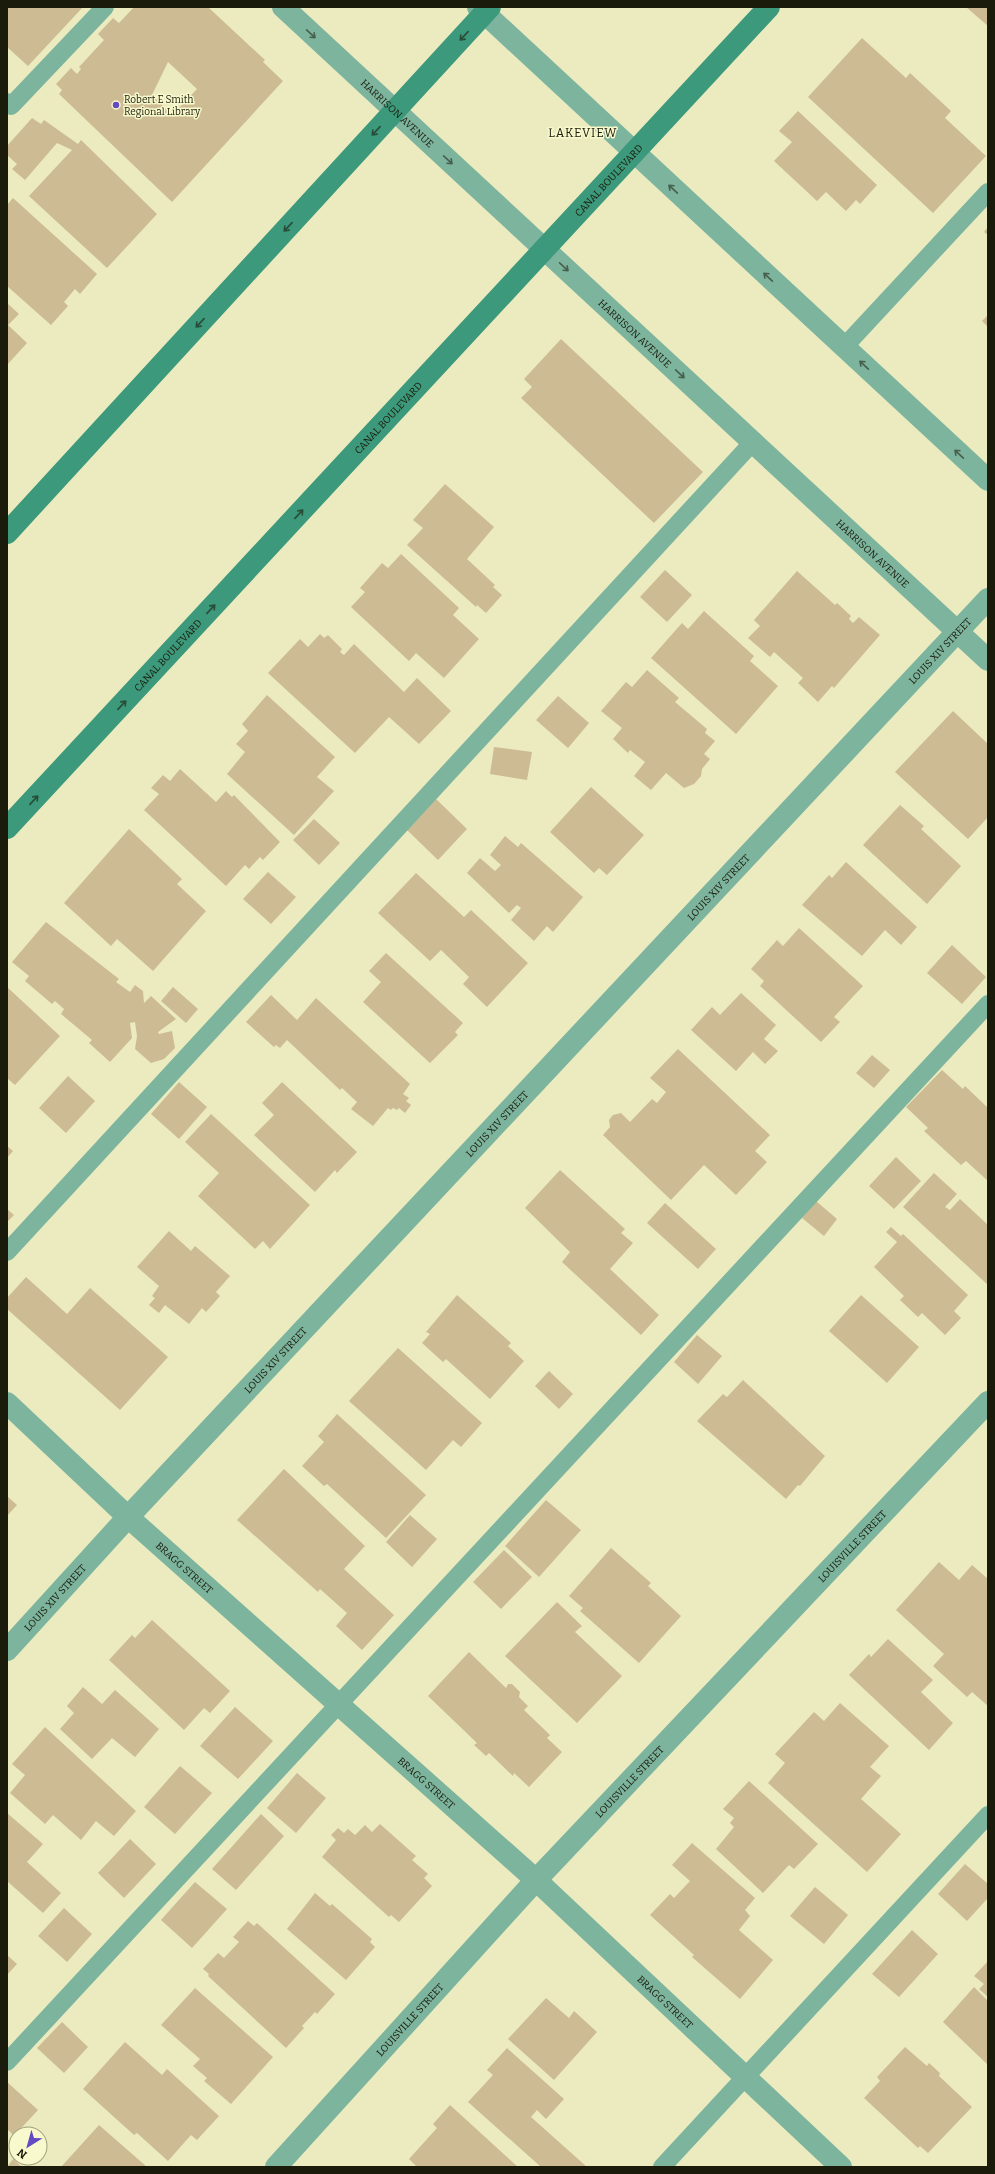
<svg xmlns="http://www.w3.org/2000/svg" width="995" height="2174" font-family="Bitter,serif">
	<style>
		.building { fill: #cdbc93; fill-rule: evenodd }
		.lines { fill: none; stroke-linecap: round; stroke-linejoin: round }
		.service { stroke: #7cb49e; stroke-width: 18 }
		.minor { stroke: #7cb49e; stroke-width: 22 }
		.tertiary { stroke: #7cb49e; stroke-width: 22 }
		.secondary { stroke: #3c997b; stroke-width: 22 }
		.oneway { stroke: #47604d }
		.oneway2 { stroke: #284d38 }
		.poi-dot { fill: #654ac3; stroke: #f8f9cc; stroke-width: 1.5 }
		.labels { text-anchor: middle; stroke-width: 3; stroke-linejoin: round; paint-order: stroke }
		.poi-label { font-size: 10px; fill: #1b1b0b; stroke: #f8f9cc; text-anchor: start }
		.street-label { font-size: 10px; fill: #1b1b0b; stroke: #f8f9cc }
		.quarter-label { font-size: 12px; letter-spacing: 1px; fill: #1b1b0b; stroke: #f8f9cc }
	</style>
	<rect width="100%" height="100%" fill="#ebebbf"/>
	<!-- building -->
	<g class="building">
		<path d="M7,7H83L28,66L7,47Z"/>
		<path d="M134,7H208L265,60L263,62L283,81L172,202L59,94L62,90L56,84L71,68L77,74L81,69L79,67L104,40L98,34L113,18L119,23ZM168,62L197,89L172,115L152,95Z"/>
		<path d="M966,7H988V26Z"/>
		<path d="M862,38L906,78L910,73L951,111L945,118L986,156L933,213L808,97Z"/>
		<path d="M798,111L877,185L860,204L856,200L846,211L826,192L817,201L774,161L792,142L779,131Z"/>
		<path d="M32,118L41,124L44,120L78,144L81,140L157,214L107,268L29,196L72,150L57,143L25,180L12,169L17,164L7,155V146Z"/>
		<path d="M13,198L97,274L80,294L75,289L64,302L68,306L51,325L7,286V205Z"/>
		<path d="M988,227V235L984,232Z"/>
		<path d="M7,303L19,314L8,325L27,343L7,365Z"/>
		<path d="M988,315V327L982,321Z"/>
		<path d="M561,339L703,472L654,523L521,398L532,387L524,379Z"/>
		<path d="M445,484L494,527L467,559L495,585L493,587L502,595L486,613L477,605L476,607L407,545L423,528L413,520Z"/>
		<path d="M401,554L459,608L453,615L479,639L444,678L416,653L409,661L351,607L365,592L360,588L382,563L388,568Z"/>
		<path d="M665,570L692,595L667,622L640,597Z"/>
		<path d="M797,571L835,605L837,603L851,616L849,619L853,623L859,617L880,635L834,688L832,686L818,702L798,683L803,678L774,652L770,657L748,638L760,626L754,620Z"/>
		<path d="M704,611L754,656L750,661L778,686L736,734L651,658L682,623L688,629Z"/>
		<path d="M320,634L324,638L328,635L342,649L340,652L344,655L354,644L404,692L417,678L451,711L419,744L389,717L355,753L268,673L300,639L308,647Z"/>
		<path d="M647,670L679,698L675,702L707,729L705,733L715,741L704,754L710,759L702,769L701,776L694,784L684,788L666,773L651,790L634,776L645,762L630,750L628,753L613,739L622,728L601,711L626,682L632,687Z"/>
		<path d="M267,695L335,757L317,777L334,791L294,835L227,774L245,752L236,744L248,731L242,724Z"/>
		<path d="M558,696L589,723L568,748L536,720Z"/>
		<path d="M953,711L988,744V817L968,839L895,772Z"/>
		<path d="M494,747L532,752L527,780L490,774Z"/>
		<path d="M180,769L216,802L226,791L232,797L234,795L280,842L263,860L260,857L249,869L245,865L226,886L144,810L159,794L151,788L163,775L170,781Z"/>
		<path d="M591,787L644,835L607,875L599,868L594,873L550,832Z"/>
		<path d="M436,799L467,829L438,860L407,830Z"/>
		<path d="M900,805L924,826L921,829L961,866L927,904L863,845Z"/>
		<path d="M314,819L340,843L319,865L293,840Z"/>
		<path d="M129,829L182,879L177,884L206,911L153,971L117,939L111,946L64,903Z"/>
		<path d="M505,836L518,847L521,843L583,897L553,932L547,926L534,941L511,920L521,908L517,905L509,913L467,873L480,858L495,871L501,865L490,855Z"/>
		<path d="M846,862L917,927L901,945L885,930L862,956L802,905L829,875L832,878Z"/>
		<path d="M268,872L296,897L271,924L243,899Z"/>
		<path d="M416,873L464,917L471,910L528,963L487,1007L463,984L469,977L441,950L430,961L378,913Z"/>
		<path d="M46,922L119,979L116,982L130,992L135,985L143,991L144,1003L151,996L176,1019L158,1032L159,1034L172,1031L175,1048L164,1059L151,1063L135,1049L137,1036L135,1022L130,1023L132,1038L110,1062L89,1043L92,1040L61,1014L64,1009L55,1001L52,1004L25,981L29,976L12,962Z"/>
		<path d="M799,928L863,986L834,1017L840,1022L821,1042L760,986L764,981L751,969L777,940L783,946Z"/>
		<path d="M952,945L986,977L962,1004L927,973Z"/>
		<path d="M386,953L463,1023L455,1032L458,1035L430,1063L363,1002L381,982L369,971Z"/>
		<path d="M7,987L60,1036L15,1085L7,1078Z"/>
		<path d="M173,987L198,1009L186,1023L161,1001Z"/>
		<path d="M741,993L776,1025L764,1039L778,1051L765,1064L753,1052L736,1071L691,1030L712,1007L720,1015Z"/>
		<path d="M271,995L297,1020L316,998L410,1084L403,1094L409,1098L406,1101L411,1105L405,1113L399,1108L397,1110L393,1108L391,1110L388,1108L373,1126L351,1109L357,1102L342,1088L340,1090L287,1040L280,1048L276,1045L274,1047L246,1022Z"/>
		<path d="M678,1049L770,1135L755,1151L767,1162L736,1195L704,1165L671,1200L603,1135L610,1127L609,1120L613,1115L621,1113L630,1122L652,1099L657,1103L666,1092L650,1078Z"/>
		<path d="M872,1055L890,1070L874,1088L856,1073Z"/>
		<path d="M942,1070L963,1089L965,1086L988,1108V1181L966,1161L961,1165L924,1131L928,1128L906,1107Z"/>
		<path d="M68,1076L95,1101L66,1133L39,1108Z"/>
		<path d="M179,1082L207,1107L179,1139L151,1114Z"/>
		<path d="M282,1082L357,1152L337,1173L335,1170L315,1192L254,1135L274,1115L262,1103Z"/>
		<path d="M211,1114L310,1205L270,1249L263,1241L255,1249L198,1196L219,1173L185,1142Z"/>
		<path d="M7,1146L13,1151L7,1158Z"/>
		<path d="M896,1157L921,1181L894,1209L869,1186Z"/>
		<path d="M560,1170L625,1229L621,1233L633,1243L610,1269L659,1315L641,1335L562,1262L570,1252L525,1208Z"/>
		<path d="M934,1173L957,1194L945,1207L950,1210L960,1199L988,1225V1285L903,1207Z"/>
		<path d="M816,1201L837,1219L824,1236L802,1218Z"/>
		<path d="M665,1203L716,1249L698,1269L647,1223Z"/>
		<path d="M7,1209L14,1215L7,1222Z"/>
		<path d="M891,1227L901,1236L903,1234L968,1295L954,1311L961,1318L945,1335L922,1313L918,1317L900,1300L904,1296L874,1267L897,1242L886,1232Z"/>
		<path d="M169,1231L191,1251L195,1246L230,1276L216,1292L220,1296L206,1312L202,1308L189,1324L165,1305L159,1313L149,1305L155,1298L152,1296L159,1286L137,1267Z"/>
		<path d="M26,1277L67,1314L90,1288L168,1357L120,1410L7,1309V1298Z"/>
		<path d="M457,1295L511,1343L508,1346L524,1361L490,1399L446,1359L443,1362L422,1343L430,1334L426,1332Z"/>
		<path d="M861,1295L919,1347L887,1383L829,1331Z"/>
		<path d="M697,1335L722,1356L698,1384L674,1362Z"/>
		<path d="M398,1348L482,1423L461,1447L453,1440L426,1470L349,1401Z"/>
		<path d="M549,1371L573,1394L559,1409L535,1386Z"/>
		<path d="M743,1380L825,1456L800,1486L798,1485L786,1499L697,1421L723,1394L727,1397Z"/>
		<path d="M337,1414L426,1495L386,1538L327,1484L324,1486L302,1466L324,1442L318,1436Z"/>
		<path d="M284,1469L365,1546L344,1569L394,1615L362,1650L336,1626L347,1613L320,1589L318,1592L237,1520Z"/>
		<path d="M7,1496L17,1505L7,1516Z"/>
		<path d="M546,1500L581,1530L539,1577L505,1546Z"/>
		<path d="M410,1515L437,1539L412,1567L386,1542Z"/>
		<path d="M611,1548L651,1583L648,1586L681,1616L639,1663L580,1611L583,1608L569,1596Z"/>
		<path d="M504,1550L532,1577L501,1609L473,1582Z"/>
		<path d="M939,1562L959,1580L972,1565L988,1579V1706L972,1692L967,1697L933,1666L944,1654L896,1610Z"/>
		<path d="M557,1602L582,1626L575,1632L622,1676L577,1723L505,1656Z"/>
		<path d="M152,1620L230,1691L210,1713L204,1708L184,1730L109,1660L132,1635L135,1638Z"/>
		<path d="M888,1639L933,1680L921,1692L953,1723L929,1750L849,1675L869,1654L871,1657Z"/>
		<path d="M469,1652L506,1688L508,1684H512L520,1692L519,1697L528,1706L524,1710L550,1735L547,1738L562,1752L529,1787L514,1773L513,1776L489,1753L486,1756L474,1745L477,1743L428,1696Z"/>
		<path d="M83,1687L102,1704L115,1690L159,1729L135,1757L112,1738L92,1759L60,1729L74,1713L67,1706Z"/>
		<path d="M840,1703L889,1746L870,1767L881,1776L861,1799L901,1834L867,1872L768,1783L785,1763L775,1754L814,1712L824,1721Z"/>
		<path d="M235,1707L273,1741L238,1779L200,1746Z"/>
		<path d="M45,1727L136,1811L114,1836L96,1821L81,1840L53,1815L45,1824L10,1793L25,1775L12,1764Z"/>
		<path d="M180,1766L212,1793L175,1834L144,1807Z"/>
		<path d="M297,1773L326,1798L296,1833L267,1808Z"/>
		<path d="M749,1781L818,1844L794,1869L789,1865L763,1893L716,1849L734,1827L730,1823L734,1818L723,1809Z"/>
		<path d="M7,1813L43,1844L27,1862L61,1893L43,1913L7,1881Z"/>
		<path d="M261,1814L284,1836L236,1890L212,1869Z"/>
		<path d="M380,1824L416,1856L412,1860L428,1874L424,1878L432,1886L399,1922L391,1915L389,1917L322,1857L336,1840L331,1835L338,1828L344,1833L348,1829L355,1835L365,1825L372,1832Z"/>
		<path d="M130,1839L156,1864L124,1898L98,1873Z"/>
		<path d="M692,1843L755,1898L745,1910L750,1916L739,1930L773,1960L740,1999L692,1957L694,1955L650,1915L670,1894L674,1898L690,1881L672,1865Z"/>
		<path d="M965,1864L988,1884V1898L967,1921L938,1894Z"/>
		<path d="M195,1882L227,1909L192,1948L161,1920Z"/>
		<path d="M815,1887L848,1915L824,1944L790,1916Z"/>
		<path d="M315,1893L330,1906L332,1904L372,1939L370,1942L375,1947L346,1980L287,1929Z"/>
		<path d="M64,1908L92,1934L67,1962L38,1936Z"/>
		<path d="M248,1921L254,1926L257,1923L335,1994L317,2014L315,2012L302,2026L304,2028L286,2048L208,1976L209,1974L203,1969L218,1953L224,1958L239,1942L233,1937Z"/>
		<path d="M912,1930L938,1954L899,1997L872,1974Z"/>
		<path d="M7,1955L17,1964L7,1975Z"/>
		<path d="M988,1961V1997L979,1989L984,1984L974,1976Z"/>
		<path d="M974,1987L988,2001V2065L943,2022Z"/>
		<path d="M195,1988L273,2057L231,2104L204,2081L207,2078L193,2066L200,2059L161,2025Z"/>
		<path d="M546,1998L569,2018L574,2011L597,2032L554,2080L508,2039Z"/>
		<path d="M62,2022L88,2047L64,2073L37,2048Z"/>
		<path d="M125,2042L162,2075L167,2069L219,2116L197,2140L191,2135L168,2161L137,2133L134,2135L83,2089Z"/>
		<path d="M905,2047L927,2066L929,2063L940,2073L939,2076L972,2107L928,2153L920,2146L918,2148L864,2098L880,2081L877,2077Z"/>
		<path d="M507,2048L564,2099L546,2119L537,2110L531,2117L587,2167H541L468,2102L493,2075L487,2070Z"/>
		<path d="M7,2082L38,2110L14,2136L7,2129Z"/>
		<path d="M450,2105L518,2167H417L409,2159L437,2128L433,2124Z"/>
		<path d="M99,2125L147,2167H61Z"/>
		<path d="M13,2159L22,2167H7Z"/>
	</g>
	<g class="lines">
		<!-- service -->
		<g class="service">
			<path d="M7,102L11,106L105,7"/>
			<path d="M844,347L988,192"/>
			<path d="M7,1252L753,442"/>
			<path d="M7,2062L988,1004"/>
			<path d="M662,2167L988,1815"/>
		</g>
		<!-- minor -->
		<g class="minor">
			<path id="s1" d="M7,1403L128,1517L536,1880L841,2167"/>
			<path id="s2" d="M7,1650L128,1517L988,599"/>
			<path id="s3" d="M276,2167L536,1880L988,1402"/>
		</g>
		<!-- tertiary -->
		<g class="tertiary">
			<path id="s4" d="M283,7L988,660"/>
			<path d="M478,7L988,480"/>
		</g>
		<!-- secondary -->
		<g class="secondary">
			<path d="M7,533L490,7"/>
			<path id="s5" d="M7,828L769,7"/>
		</g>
	</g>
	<!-- one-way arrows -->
	<defs><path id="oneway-shaft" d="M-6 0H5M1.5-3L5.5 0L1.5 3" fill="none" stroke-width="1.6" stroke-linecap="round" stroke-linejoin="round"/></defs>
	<g class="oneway">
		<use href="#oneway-shaft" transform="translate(311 34) rotate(43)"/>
		<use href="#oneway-shaft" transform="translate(448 160) rotate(43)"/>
		<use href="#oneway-shaft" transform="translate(673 189) rotate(-137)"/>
		<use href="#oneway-shaft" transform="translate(564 267) rotate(43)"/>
		<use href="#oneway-shaft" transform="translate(768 277) rotate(-137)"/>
		<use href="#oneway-shaft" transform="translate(864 365) rotate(-137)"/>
		<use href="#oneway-shaft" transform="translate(680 374) rotate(43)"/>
		<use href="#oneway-shaft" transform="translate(959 454) rotate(-137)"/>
	</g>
	<g class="oneway2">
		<use href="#oneway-shaft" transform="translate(464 36) rotate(133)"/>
		<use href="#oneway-shaft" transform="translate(376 131) rotate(133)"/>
		<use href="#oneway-shaft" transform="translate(288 227) rotate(133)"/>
		<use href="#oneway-shaft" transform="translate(200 323) rotate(133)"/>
		<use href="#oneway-shaft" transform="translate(299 514) rotate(-47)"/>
		<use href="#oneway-shaft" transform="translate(211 609) rotate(-47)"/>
		<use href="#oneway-shaft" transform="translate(122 705) rotate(-47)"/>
		<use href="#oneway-shaft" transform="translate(34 800) rotate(-47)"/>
	</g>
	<!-- markers -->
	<circle class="poi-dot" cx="116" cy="105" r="4"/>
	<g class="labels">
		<!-- poi labels -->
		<g class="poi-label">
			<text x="124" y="103">Robert E Smith<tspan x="124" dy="12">Regional Library</tspan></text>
		</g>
		<!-- street labels -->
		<g class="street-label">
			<text dy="4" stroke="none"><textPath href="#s4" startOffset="156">HARRISON AVENUE</textPath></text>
			<text dy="4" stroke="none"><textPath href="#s5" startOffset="884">CANAL BOULEVARD</textPath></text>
			<text dy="4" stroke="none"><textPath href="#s4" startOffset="480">HARRISON AVENUE</textPath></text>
			<text dy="4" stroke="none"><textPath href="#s5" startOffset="560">CANAL BOULEVARD</textPath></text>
			<text dy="4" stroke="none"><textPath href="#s4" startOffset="804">HARRISON AVENUE</textPath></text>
			<text dy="4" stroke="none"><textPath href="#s2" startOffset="1367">LOUIS XIV STREET</textPath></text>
			<text dy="4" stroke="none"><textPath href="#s5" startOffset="236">CANAL BOULEVARD</textPath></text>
			<text dy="4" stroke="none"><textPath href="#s2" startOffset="1043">LOUIS XIV STREET</textPath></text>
			<text dy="4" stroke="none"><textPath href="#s2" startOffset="719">LOUIS XIV STREET</textPath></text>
			<text dy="4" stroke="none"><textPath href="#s2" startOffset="395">LOUIS XIV STREET</textPath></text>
			<text dy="4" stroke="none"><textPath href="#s3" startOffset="847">LOUISVILLE STREET</textPath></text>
			<text dy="4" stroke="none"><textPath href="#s1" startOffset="242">BRAGG STREET</textPath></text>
			<text dy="4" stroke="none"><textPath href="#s2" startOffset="71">LOUIS XIV STREET</textPath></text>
			<text dy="4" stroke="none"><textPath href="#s1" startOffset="566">BRAGG STREET</textPath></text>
			<text dy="4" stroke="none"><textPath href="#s3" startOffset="523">LOUISVILLE STREET</textPath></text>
			<text dy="4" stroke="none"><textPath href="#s1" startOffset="890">BRAGG STREET</textPath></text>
			<text dy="4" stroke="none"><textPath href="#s3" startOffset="199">LOUISVILLE STREET</textPath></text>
		</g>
		<!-- quarter labels -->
		<g class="quarter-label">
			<text x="583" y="137">LAKEVIEW</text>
		</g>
	</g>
	<!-- border -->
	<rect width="995" height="2174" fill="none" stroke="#1b1b0b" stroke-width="16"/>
	<!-- north arrow -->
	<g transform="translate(28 2146) rotate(217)"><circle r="19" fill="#f8f9cc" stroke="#a0a07f"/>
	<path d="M0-3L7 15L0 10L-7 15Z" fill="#654ac3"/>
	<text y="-6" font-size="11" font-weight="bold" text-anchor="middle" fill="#1b1b0b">N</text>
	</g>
</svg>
